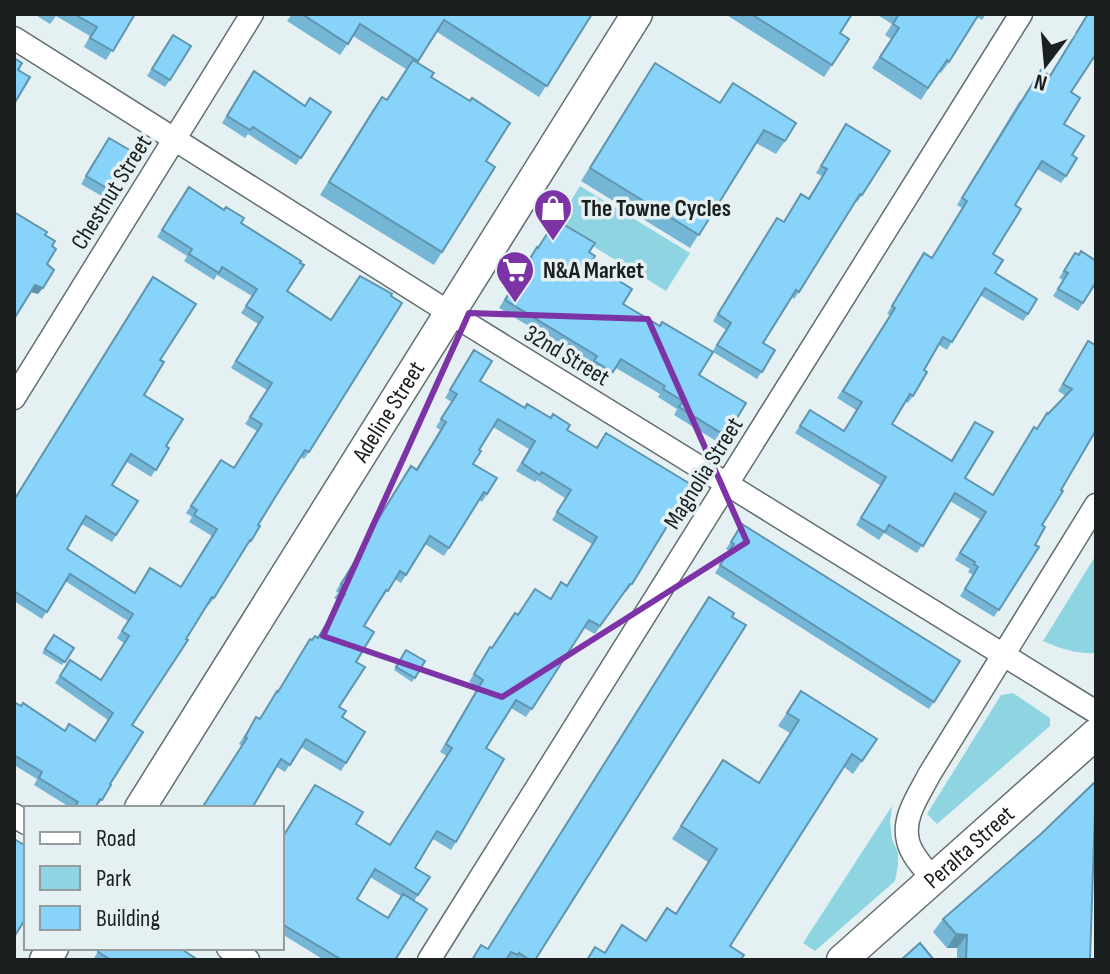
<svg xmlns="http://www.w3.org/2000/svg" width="1110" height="974" font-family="'Sofia Sans Condensed',sans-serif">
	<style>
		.green { fill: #8fd4e1 }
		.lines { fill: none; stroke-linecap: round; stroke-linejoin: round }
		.street-casing { stroke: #636e70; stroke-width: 25 }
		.secondary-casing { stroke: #636e70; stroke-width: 33 }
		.street { stroke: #fff; stroke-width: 22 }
		.secondary { stroke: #fff; stroke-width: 30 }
		.wall { fill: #75b5d6; fill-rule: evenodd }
		.shaded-wall { fill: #5f94ae }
		.building { fill: #88d3f9; stroke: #5f94ae; stroke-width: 2 }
		.marked { fill: none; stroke: #7c33a6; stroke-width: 6; stroke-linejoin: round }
		.labels { text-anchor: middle; stroke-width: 7; stroke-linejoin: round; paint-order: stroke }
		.street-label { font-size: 24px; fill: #1b1f1f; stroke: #e4f0f2 }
		.poi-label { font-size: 24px; font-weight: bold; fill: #1b1f1f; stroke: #e4f0f2; text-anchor: start }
	</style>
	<rect width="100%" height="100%" fill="#e4f0f2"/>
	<!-- green -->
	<g class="green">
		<path d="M580,186L690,253L666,291L557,224Z"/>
		<path d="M1096,555V653C1077,654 1061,649 1043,641Z"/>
		<path d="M1013,693L1050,718V726L937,824L927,814L1001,695Z"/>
		<path d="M892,806L890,822L892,839L898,853V866L895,881L815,951L803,943Z"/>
	</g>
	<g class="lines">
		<!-- street casing -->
		<g class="street-casing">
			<g id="street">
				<path d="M14,38L450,313L1096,712"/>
				<path d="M14,398L252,14"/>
				<path d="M14,815L26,823"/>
				<path d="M933,879C924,868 911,855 908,841C902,817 919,795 929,775L1096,505"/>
				<path d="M228,948L248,960"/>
				<path d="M429,960L1021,14"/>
			</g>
		</g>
		<!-- secondary casing -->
		<g class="secondary-casing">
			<g id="secondary">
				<path id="s1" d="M140,808L637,14"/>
				<path d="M45,960L53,948"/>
				<path id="s2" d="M842,960L1096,734"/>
			</g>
		</g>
		<!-- street -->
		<use href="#street" class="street"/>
		<!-- secondary -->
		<use href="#secondary" class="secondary"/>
	</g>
	<!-- wall -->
	<g class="wall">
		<path d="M34,14H135L106,60L84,47L90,36L56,16L50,24Z"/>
		<path d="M292,14H592L539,97L437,32L417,62L431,77L486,161L442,252L434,265L320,195L373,109L382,97L386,100L406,69L353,36L340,55L287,21Z"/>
		<path d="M725,14H852L840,33L832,65L824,77Z"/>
		<path d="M876,14H986L982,20L977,17L949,62L941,73L939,72L921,100L872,68L891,39L885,35L892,24Z"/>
		<path d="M1087,14H1096L1071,92L1064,124L1072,155L1066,176L1061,183L1037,169L1015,205L993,254L995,273L1028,314L1023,321L980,295L947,350L939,345L924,370L913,396L908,403L906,402L892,424L951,460L975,422L965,478L993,495L1034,427L1036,429L1066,396L1058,391L1088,341L1061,490L1042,525L1035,545L1039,547L994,617L960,596L973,575L968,572L970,569L955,560L980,519L950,501L917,553L884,533L879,540L856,525L880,485L795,433L810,410L844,431L856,410L837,398L890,315L887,314L918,261L924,253L932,258L962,208L957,205L1019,102L1050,75Z"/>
		<path d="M168,42L170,80L165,87L147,76Z"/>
		<path d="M655,63L720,103L733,83L785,141L776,154L756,143L690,248L581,181Z"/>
		<path d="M249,78L305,106L331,112L296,165L248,134L245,138L222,123Z"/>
		<path d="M846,124L862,195L857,202L855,201L799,292L794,299L792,297L763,343L775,350L757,379L713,352L699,375L726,436L721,444L674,415L677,409L658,397L660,394L616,368L607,380L589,368L591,364L499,308L537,247L589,252L591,263L623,304L660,326L712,352L726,330L713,321L772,225L783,222L801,194L808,198L822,176L816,173Z"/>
		<path d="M104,146L110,190L105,198L81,184Z"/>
		<path d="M189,187L241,223L287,291L309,452L304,459L301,457L258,525L251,541L245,547L214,598L209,605L208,604L132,725L110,784L102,800L95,808H71L34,785L37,779L14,765V702L65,731L94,741L108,720L55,683L70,660L101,680L124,643L117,638L128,621L65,581L42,619L14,601V500L160,360L144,395L166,446L169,448L151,477L127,462L112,485L138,501L112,542L82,524L67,549L135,593L181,586L212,536L189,522L192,517L186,513L221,460L234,468L257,431L245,424L267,390L231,368L258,324L241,313L252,296L217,275L214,280L184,261L187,256L157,237Z"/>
		<path d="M1075,253L1079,255L1096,282L1078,311L1053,296L1063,280L1059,278Z"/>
		<path d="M469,358L480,381L524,408L567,430L632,584L626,592L625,591L595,634L584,628L526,717L511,708L486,748L456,842L451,850L433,839L415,868L430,877L414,901L395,960H324L282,934V834L283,835L356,824L390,845L447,756L440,752L478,687L469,682L485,655L518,615L550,599L567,586L592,544L552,520L565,498L537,480L535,482L516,471L529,449L493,427L479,450L473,464L487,494L482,502L479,500L444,556L425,544L401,583L395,579L364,626L356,662L339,707L342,717L346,763L341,771L301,747L285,772L239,744L256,717L259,719L278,692L310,639L312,640L317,638L339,602L334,598L338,593L336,591L357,556L356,555L406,474L416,469L440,430L436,427L452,402L445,398ZM370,877L401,896L388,918L357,899Z"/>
		<path d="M742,524L960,661L929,709L715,573L729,551L726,549Z"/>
		<path d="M704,605L535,960H509L488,949Z"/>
		<path d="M54,635L74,648L62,665L42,653Z"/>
		<path d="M406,650L425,661L412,682L394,670Z"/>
		<path d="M801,691L862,761L853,774L844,767L730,946L740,960H586L595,947L604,953L622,925L646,940L667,908L676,913L708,862L672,839L723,760L759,783L790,733L778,726Z"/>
		<path d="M943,919L1090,960H957V948H947L933,932Z"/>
		<path d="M100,948L198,960H93Z"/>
	</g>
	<!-- shaded-wall -->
	<g class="shaded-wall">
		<path d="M35,285L43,288L38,294L30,292Z"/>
		<path d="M956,934L967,935L957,948H947Z"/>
	</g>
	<!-- building -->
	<g class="building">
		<path d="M74,14H135L113,51L90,38L97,27Z"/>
		<path d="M302,14H592L547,86L444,20L418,61L360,24L348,44Z"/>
		<path d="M751,14H852L840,33L849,39L832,65Z"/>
		<path d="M899,14H979L949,62L947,60L928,88L880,57L899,28L893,24Z"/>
		<path d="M1088,14H1096V54L1071,92L1080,98L1064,124L1084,136L1072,155L1077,158L1066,176L1042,161L1015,205L1021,209L993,254L1003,260L995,273L1037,299L1028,314L985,288L952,342L943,337L924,370L927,372L913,396L910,394L892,424L952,461L975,422L993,432L965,478L993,495L1034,427L1037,429L1047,413L1048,414L1072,389L1063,384L1088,341L1096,345V430L1061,490L1063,491L1042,525L1045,527L1035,545L1039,547L999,610L965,589L978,567L974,564L975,562L960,553L986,512L955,493L923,546L889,525L885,532L861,518L886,477L800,426L810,410L844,431L862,402L843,391L895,308L892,306L924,253L932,258L967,201L962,198L1041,70L1050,76Z"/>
		<path d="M173,35L191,46L170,80L152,69Z"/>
		<path d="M14,58L22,63L18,70L30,77L14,104Z"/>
		<path d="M413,60L434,73L431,77L470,101L472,98L510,123L486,161L495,167L442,252L329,182L382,97L387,100Z"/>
		<path d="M655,63L720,103L733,83L796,123L785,141L764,130L699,235L590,168Z"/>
		<path d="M254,71L305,106L310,98L331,112L301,158L253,127L250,130L227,116Z"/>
		<path d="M846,124L890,151L862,195L860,194L799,292L796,290L763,343L775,350L762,372L717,345L731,323L718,314L777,218L784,222L801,194L809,199L827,169L821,166Z"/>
		<path d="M109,138L133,152L110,190L86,176Z"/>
		<path d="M189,187L224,210L226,207L244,218L241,223L301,261L300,263L304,265L287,291L331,320L360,276L392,294L391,296L402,303L309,452L305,450L279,491L258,525L260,526L251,541L250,540L214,598L212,597L186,639L188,640L132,725L143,732L110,784L111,785L102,800L100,799L95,808H78L75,806L78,802L39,778L42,772L14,755V702L21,706L23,703L65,731L69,724L95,741L113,713L60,676L70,660L101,680L129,636L122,631L133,614L70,574L47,612L14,591V500L153,277L196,304L160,360L164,362L144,395L183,419L166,446L169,448L156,470L131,454L112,485L138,501L116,535L86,516L67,549L135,593L150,568L181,587L217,529L194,515L197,510L191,506L221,460L234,468L262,424L250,417L272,383L236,361L263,317L246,306L257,289L222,267L219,273L189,254L192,249L162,230Z"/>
		<path d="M14,212L47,232L45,235L55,241L52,246L56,249L47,264L54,270L43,288L35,285L14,319Z"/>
		<path d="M556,220L595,243L589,252L595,256L591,263L632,289L623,304L660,326L662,322L713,352L699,375L746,403L726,436L679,407L683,401L663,389L665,386L621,359L613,372L594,361L597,356L505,300L537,247L538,248Z"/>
		<path d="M1081,251L1096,261V282L1083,303L1058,289L1068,273L1064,271L1075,253L1079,255Z"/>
		<path d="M474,350L492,361L480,381L525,408L527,404L551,418L553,414L570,425L567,430L597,448L606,433L692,485L632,584H630L600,626L589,620L532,709L516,700L486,748L504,759L456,842L437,831L415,868L430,877L418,895L375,869L357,899L388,918L403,894L427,909L395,960H342L282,924V834L284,835L315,785L363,812L356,824L390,845L452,748L446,744L483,680L474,674L490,647L492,648L515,613L518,615L535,589L551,599L561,582L567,586L597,537L557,512L571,490L542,472L540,475L522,463L535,441L498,419L479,450L481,451L473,464L497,478L487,494L484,492L449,548L430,536L406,575L400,571L388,591L386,590L364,626L374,632L356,662L365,667L339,707L346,711L342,717L365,732L346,763L306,739L290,765L281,759L252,808H202L247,738L245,737L256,717L260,719L277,691L278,692L310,639L312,640L315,636L318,638L345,594L340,591L343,585L341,584L363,548L361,547L411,466L417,470L446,422L441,419L457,394L450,390Z"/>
		<path d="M742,524L960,661L934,702L720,565L734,544L731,542Z"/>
		<path d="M709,597L734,613L732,617L746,625L535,960H530L519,953L518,955L511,952L506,960H472L481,945L488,949Z"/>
		<path d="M54,635L74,648L65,662L45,649Z"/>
		<path d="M406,650L425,661L415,678L396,667Z"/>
		<path d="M801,691L877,739L862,761L852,754L730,946L744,955L740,960H587L595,947L605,953L622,925L646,941L667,908L676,914L717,849L681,826L723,760L759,783L799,720L787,713Z"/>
		<path d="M1096,781L1090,960H966L967,935L956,934L943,919L1041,834Z"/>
		<path d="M14,839L26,846V918L14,937Z"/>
		<path d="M920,943L934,960H901Z"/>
		<path d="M100,948H180L198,960H111L98,952Z"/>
	</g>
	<!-- marked area -->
	<path class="marked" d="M469,313L648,319L747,542L502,697L323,636Z"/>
	<!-- icons -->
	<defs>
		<g id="shop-pin" transform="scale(2)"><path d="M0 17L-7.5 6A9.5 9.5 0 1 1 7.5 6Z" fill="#7c33a6" stroke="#e4f0f2"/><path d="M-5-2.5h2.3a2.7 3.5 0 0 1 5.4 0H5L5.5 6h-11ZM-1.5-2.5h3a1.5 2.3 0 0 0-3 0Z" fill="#fff"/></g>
		<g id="supermarket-pin" transform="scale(2)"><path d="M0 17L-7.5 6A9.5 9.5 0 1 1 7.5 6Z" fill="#7c33a6" stroke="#e4f0f2"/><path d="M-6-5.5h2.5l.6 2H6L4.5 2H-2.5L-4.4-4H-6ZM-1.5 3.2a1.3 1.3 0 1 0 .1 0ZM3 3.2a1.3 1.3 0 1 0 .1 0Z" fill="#fff"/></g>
	</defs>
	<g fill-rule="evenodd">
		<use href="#shop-pin" x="553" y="208"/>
		<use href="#supermarket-pin" x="515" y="270"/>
	</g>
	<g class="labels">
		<!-- street labels -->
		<g class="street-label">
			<text transform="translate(111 192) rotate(-58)" y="8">Chestnut Street</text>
			<text transform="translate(567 355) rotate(31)" y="8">32nd Street</text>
			<text dy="8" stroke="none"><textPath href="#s1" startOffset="468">Adeline Street</textPath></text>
			<text transform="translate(703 473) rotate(-58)" y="8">Magnolia Street</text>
			<text dy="8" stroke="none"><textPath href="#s2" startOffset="170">Peralta Street</textPath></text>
		</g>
		<!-- poi labels -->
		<g class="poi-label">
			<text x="581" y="216">The Towne Cycles</text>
			<text x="543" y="278">N&amp;A Market</text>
		</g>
	</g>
	<!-- border -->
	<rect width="1110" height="974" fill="none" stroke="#1b1f1f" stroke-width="32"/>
	<!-- legend -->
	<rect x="24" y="806" width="260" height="144" fill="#e4f0f2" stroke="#949c9e" stroke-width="2"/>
	<rect x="40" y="832" width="40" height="12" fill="#ffffff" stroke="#949c9e" stroke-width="2"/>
	<text x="96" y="846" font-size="24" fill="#1b1f1f">Road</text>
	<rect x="40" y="866" width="40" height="24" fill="#8fd4e1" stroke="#949c9e" stroke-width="2"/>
	<text x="96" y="886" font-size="24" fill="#1b1f1f">Park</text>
	<rect x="40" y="906" width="40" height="24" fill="#88d3f9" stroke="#949c9e" stroke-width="2"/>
	<text x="96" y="926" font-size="24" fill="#1b1f1f">Building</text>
	<!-- north arrow -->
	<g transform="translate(1046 64) rotate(196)" stroke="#e4f0f2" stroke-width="6" paint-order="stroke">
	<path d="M0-6L14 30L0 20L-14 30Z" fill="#1b1f1f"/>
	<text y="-12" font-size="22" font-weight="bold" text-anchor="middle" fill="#1b1f1f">N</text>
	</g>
</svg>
